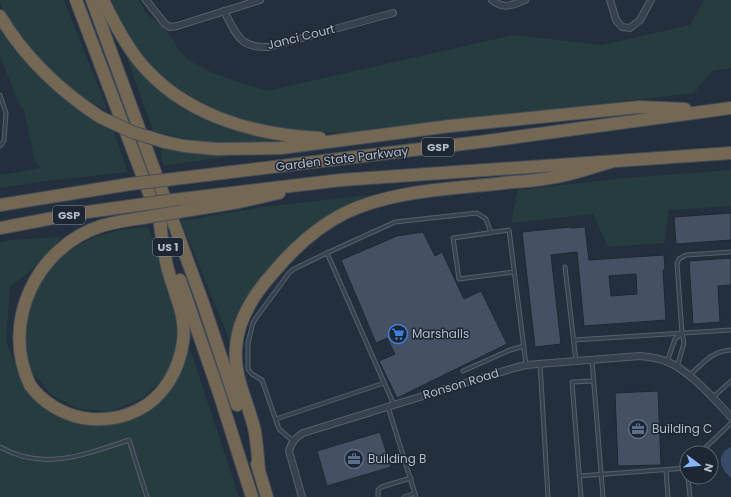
<svg xmlns="http://www.w3.org/2000/svg" width="731" height="497" font-family="Poppins,sans-serif">
	<style>
		.green { fill: #263c3f }
		.water { fill: #394c67 }
		.building { fill: #455162; stroke: #1f2835; fill-rule: evenodd }
		.lines { fill: none; stroke-linecap: round; stroke-linejoin: round }
		.lane-casing { stroke: #565f6c; stroke-width: 5 }
		.street-casing { stroke: #565f6c; stroke-width: 8 }
		.highway-casing { stroke: #434c59; stroke-width: 14 }
		.lane { stroke: #38414e; stroke-width: 3 }
		.street { stroke: #38414e; stroke-width: 6 }
		.highway { stroke: #746855; stroke-width: 12 }
		.highway-bridge-casing { stroke: #434c59; stroke-width: 14; stroke-linecap: butt }
		.highway-bridge { stroke: #746855; stroke-width: 12 }
		.labels { text-anchor: middle; stroke-width: 3; stroke-linejoin: round; paint-order: stroke }
		.shield { fill: #1d2633; stroke: #878f9c; stroke-width: 1 }
		.shield-label { font-size: 11px; font-weight: bold; fill: #b4bcc9 }
		.street-label { font-size: 12px; fill: #b4bcc9; stroke: #1d2633 }
		.poi-label { font-size: 12px; fill: #b4bcc9; stroke: #1d2633; text-anchor: start }
	</style>
	<rect width="100%" height="100%" fill="#242f3e"/>
	<!-- green -->
	<g class="green">
		<path d="M0,0H64L108,111C95,104 79,97 67,88C53,76 0,17 0,0Z"/>
		<path d="M111,0H139L145,12L167,31L177,47L188,60L211,72L247,85L267,91L513,35L602,45L690,25L704,0H731V68L712,71L694,93L345,133L292,131L257,124L192,101L160,76L134,44L120,20Z"/>
		<path d="M0,24L112,127L128,172L46,181L0,188V175L41,168L35,161L24,110L17,100L0,55Z"/>
		<path d="M122,44L153,82L281,140L242,143L200,142L153,131Z"/>
		<path d="M161,148L238,155L163,166Z"/>
		<path d="M731,170V206L669,210L664,243L608,247L593,214L511,223L518,190L625,178Z"/>
		<path d="M379,194L310,227L256,284L237,318L231,344L181,221L263,207Z"/>
		<path d="M148,227L171,291L179,342L166,376L143,398L109,412L76,408L52,395L29,369L22,314L36,284L65,254L90,239L119,230Z"/>
		<path d="M62,237L32,270L10,287L6,342L27,392L63,418L123,420L151,410L166,396L182,371L190,349L239,497H0V243L10,240Z"/>
	</g>
	<!-- water -->
	<path class="water" d="M731,447V478C720,468 715,454 731,447Z"/>
	<!-- building -->
	<g class="building">
		<path d="M731,213V240L676,244L674,217Z"/>
		<path d="M570,227L571,228L585,227L589,260L664,255L665,270H663L666,320L584,326L577,252L551,255L561,344L535,347L522,232ZM636,274L637,294L611,296L609,276Z"/>
		<path d="M423,232L435,256L442,252L464,299L481,291L507,344L397,398L379,361L395,354L387,338L376,343L341,260L397,236Z"/>
		<path d="M731,258V285L718,286L720,322L693,324L689,261Z"/>
		<path d="M658,391L661,465L618,466L615,393Z"/>
		<path d="M380,432L391,467L327,486L317,451Z"/>
	</g>
	<g class="lines">
		<!-- lane casing -->
		<g class="lane-casing">
			<g id="lane">
				<path d="M0,95L6,113L4,141L0,146"/>
				<path d="M327,253L394,405"/>
				<path d="M565,267L576,361"/>
				<path d="M514,272L459,279L453,238L509,230L526,365"/>
				<path d="M574,340L731,330"/>
				<path d="M592,360L603,497"/>
				<path d="M667,362L675,339L682,333"/>
				<path d="M540,364L548,497"/>
				<path d="M677,367L684,343L682,333L677,264L679,259L686,255L731,252"/>
				<path d="M463,371L510,350L524,346"/>
				<path d="M690,375C703,363 712,351 731,350"/>
				<path d="M712,398L731,381"/>
				<path d="M388,407L416,497"/>
				<path d="M276,419L384,383"/>
				<path d="M293,441L279,429L262,380L252,374L248,369V343L253,323L256,318L289,273L294,269L327,253L395,222L477,213L486,219L491,233"/>
				<path d="M0,447C44,472 86,454 129,440L147,497"/>
				<path d="M700,453L731,423"/>
				<path d="M666,470L668,497"/>
				<path d="M579,476L687,468"/>
				<path d="M688,477L690,497"/>
				<path d="M378,497V490L381,487L411,478"/>
				<path d="M404,497L415,493"/>
				<path d="M581,497L572,382L594,381"/>
			</g>
		</g>
		<!-- street casing -->
		<g class="street-casing">
			<g id="street">
				<path d="M146,0L165,24L170,27L177,26L260,0"/>
				<path d="M492,0C504,10 512,5 525,0"/>
				<path d="M610,0L616,20L622,27L630,28L640,20L651,0"/>
				<path d="M224,11C237,35 239,48 269,47L393,13"/>
				<path d="M302,497L289,451C291,443 296,437 303,433L514,368L526,365L640,356C650,357 659,358 668,362C691,372 714,399 731,417"/>
			</g>
		</g>
		<!-- highway casing -->
		<g class="highway-casing">
			<g id="highway">
				<path d="M76,0L161,225"/>
				<path d="M92,0L203,303L237,405"/>
				<path d="M103,0C113,21 124,42 138,60C182,115 253,135 320,138"/>
				<path d="M0,16C25,58 59,90 100,117"/>
				<path d="M165,142L184,146L216,149L281,148L450,126L639,107L685,109"/>
				<path d="M165,180L487,141L731,108"/>
				<path d="M173,200L341,180L731,153"/>
				<path d="M0,205L130,184"/>
				<path d="M178,212L239,202L279,193"/>
				<path d="M142,218C129,220 114,222 101,226C37,247 0,322 30,385C42,402 62,414 83,418C102,421 120,419 138,410C164,397 179,370 183,342C187,315 173,291 167,266C164,252 162,238 160,224"/>
				<path d="M0,228L80,213L138,205"/>
				<path d="M180,280L219,393L252,497"/>
				<path d="M257,464L267,497"/>
				<path d="M259,471C258,458 257,444 255,432C249,403 233,378 236,347C238,318 254,294 273,273C293,249 317,227 345,213C392,190 453,189 504,183C521,181 539,181 555,177C574,174 592,167 611,162"/>
			</g>
		</g>
		<!-- lane -->
		<use href="#lane" class="lane"/>
		<!-- street -->
		<use href="#street" class="street"/>
		<!-- highway -->
		<use href="#highway" class="highway"/>
		<!-- highway-bridge casing -->
		<g class="highway-bridge-casing">
			<g id="highway-bridge">
				<path d="M100,117L132,132L165,142"/>
				<path d="M130,184L165,180"/>
				<path d="M138,205L173,200"/>
				<path d="M142,218L178,212"/>
			</g>
		</g>
		<!-- highway-bridge -->
		<use href="#highway-bridge" class="highway-bridge"/>
	</g>
	<!-- icons -->
	<defs>
		<g id="supermarket-ring" transform="scale(1)"><circle r="9.5" fill="#1d2633" stroke="#3f7fe0" stroke-width="1.5"/><path d="M-6-5.5h2.5l.6 2H6L4.5 2H-2.5L-4.4-4H-6ZM-1.5 3.2a1.3 1.3 0 1 0 .1 0ZM3 3.2a1.3 1.3 0 1 0 .1 0Z" fill="#3f7fe0"/></g>
		<g id="office-ring" transform="scale(1)"><circle r="9.5" fill="#1d2633" stroke="#5c6f8a" stroke-width="1.5"/><path d="M-6-3h4V-5.5h4V-3h4V5H-6ZM-1-4.5V-3h2v-1.5ZM-6 0V1H6V0Z" fill="#5c6f8a"/></g>
	</defs>
	<g fill-rule="evenodd">
		<use href="#supermarket-ring" x="398" y="334"/>
		<use href="#office-ring" x="638" y="429"/>
		<use href="#office-ring" x="354" y="459"/>
	</g>
	<g class="labels">
		<!-- shield labels -->
		<g class="shield">
			<rect x="422" y="138" width="32" height="18" rx="3"/>
			<rect x="53" y="206" width="32" height="18" rx="3"/>
			<rect x="153" y="238" width="30" height="18" rx="3"/>
		</g>
		<g class="shield-label">
			<text x="438" y="151">GSP</text>
			<text x="69" y="219">GSP</text>
			<text x="168" y="251">US 1</text>
		</g>
		<!-- street labels -->
		<g class="street-label">
			<text transform="translate(301 37) rotate(-14)" y="4">Janci Court</text>
			<text transform="translate(342 159) rotate(-7)" y="4">Garden State Parkway</text>
			<text transform="translate(461 384) rotate(-17)" y="4">Ronson Road</text>
		</g>
		<!-- poi labels -->
		<g class="poi-label">
			<text x="412" y="338">Marshalls</text>
			<text x="652" y="433">Building C</text>
			<text x="368" y="463">Building B</text>
		</g>
	</g>
	<!-- north arrow -->
	<g transform="translate(699 465) rotate(106)"><circle r="19" fill="#1d2633" stroke="#59626f"/>
	<path d="M0-3L7 15L0 10L-7 15Z" fill="#8ab4f8"/>
	<text y="-6" font-size="11" font-weight="bold" text-anchor="middle" fill="#b4bcc9">N</text>
	</g>
</svg>
